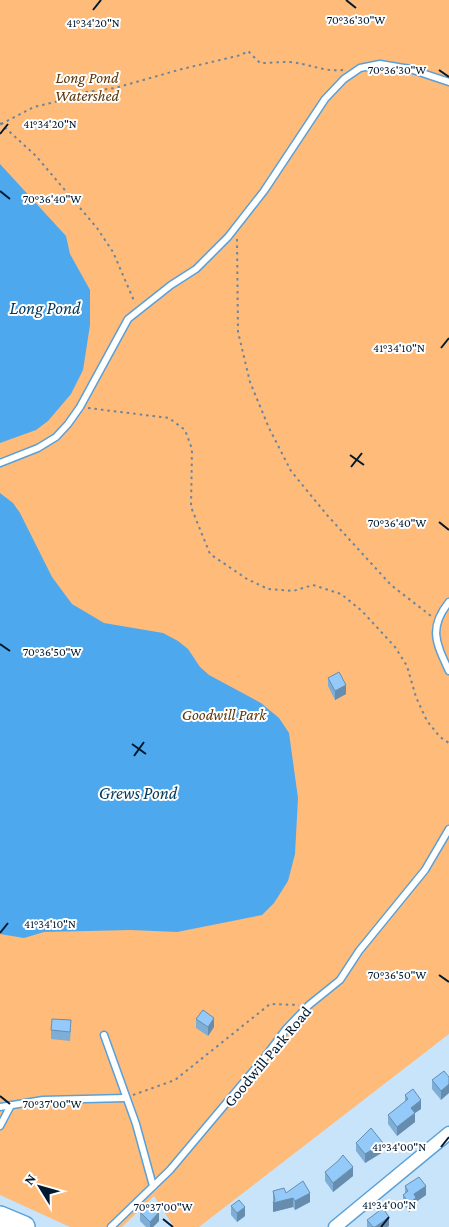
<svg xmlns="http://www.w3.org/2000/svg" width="449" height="1227" font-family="'Crimson Pro',serif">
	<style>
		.green { fill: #febb7a }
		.water { fill: #4da8ee }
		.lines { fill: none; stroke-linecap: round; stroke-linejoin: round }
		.service-casing { stroke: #59a0d8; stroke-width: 9 }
		.minor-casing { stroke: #59a0d8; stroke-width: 15 }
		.trunk-casing { stroke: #59a0d8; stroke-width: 24 }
		.path { stroke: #6b859c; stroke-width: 2; stroke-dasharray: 2.5 4; stroke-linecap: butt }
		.service { stroke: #fff; stroke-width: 6 }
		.minor { stroke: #fff; stroke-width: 12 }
		.trunk { stroke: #fff; stroke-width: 21 }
		.wall { fill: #7eaed6 }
		.shaded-wall { fill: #678dae }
		.building { fill: #93caf9; stroke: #678dae }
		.ticks { fill: none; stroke: #00192f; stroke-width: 2 }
		.labels { text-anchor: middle; stroke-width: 4; stroke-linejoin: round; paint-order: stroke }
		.park-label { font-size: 16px; font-style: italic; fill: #5c3607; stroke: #fff }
		.street-label { font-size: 16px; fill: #00192f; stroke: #fff }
		.water-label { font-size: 18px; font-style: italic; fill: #05395b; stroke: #fff }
		.ticks-label { font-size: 12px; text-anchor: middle; fill: #00192f; stroke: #fff; stroke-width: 4; stroke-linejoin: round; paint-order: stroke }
	</style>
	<rect width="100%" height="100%" fill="#c8e4fb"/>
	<!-- green -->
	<path class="green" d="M0,0H449V1034L199,1227H174L154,1196L122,1227H70L0,1195Z"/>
	<!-- water -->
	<g class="water">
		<path d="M0,164L66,236L70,254L90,290V325L83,370L71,394L48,421L36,430L0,443Z"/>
		<path d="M0,493L13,503L20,513L52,577L72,604L104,623L163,633L178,641L188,649L200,667L209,675L261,703L279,718L289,733L298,798L295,854L288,881L274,903L262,915L177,932L131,930L44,932L24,938L0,934Z"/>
	</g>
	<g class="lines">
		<!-- service casing -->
		<g class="service-casing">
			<g id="service">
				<path d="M0,463L38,448L56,437L68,424L80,407L128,319L171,285L196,269L228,237L264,191L325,99L344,79L360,68L380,64L410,69L449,82"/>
				<path d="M449,602C428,628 436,643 449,671"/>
				<path d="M104,1035L136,1124L153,1186"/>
				<path d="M0,1107L43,1100L126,1098"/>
				<path d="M0,1126L11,1105"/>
				<path d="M111,1227L170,1170L265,1057L286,1029L309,1005L340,980L359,951L425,870L449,829"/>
			</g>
		</g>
		<!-- minor casing -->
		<g class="minor-casing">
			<path id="minor" d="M335,1227L449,1133"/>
		</g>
		<!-- trunk casing -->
		<g class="trunk-casing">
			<path id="trunk" d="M0,1217L24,1227"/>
		</g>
		<!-- path -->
		<g class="path">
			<path d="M0,123L36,156L97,228L113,252L135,303"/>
			<path d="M1,124L34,107L67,99L79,93L115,88L182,69L241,55L248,51L260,63C269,63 279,62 288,62C308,63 322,72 343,70"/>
			<path d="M237,239L238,332L250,382L269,428L291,471L327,515L391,585L431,616"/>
			<path d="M88,408L169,418L185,430L192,449L191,507L210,554L247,579L268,589L293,591L313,585L341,594L362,611L395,647L407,666L416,697L427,721L440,737L449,743"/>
			<path d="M133,1095L175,1080L270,1004L299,1005"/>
		</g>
		<!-- service -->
		<use href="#service" class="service"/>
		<!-- minor -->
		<use href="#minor" class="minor"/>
		<!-- trunk -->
		<use href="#trunk" class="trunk"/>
	</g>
	<!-- wall -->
	<g class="wall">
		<path d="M328,678L346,694L335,700L328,686Z"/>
		<path d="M196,1019L214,1027L208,1036L196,1028Z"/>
		<path d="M71,1029L70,1041L51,1039V1030Z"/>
		<path d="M449,1077L441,1100L432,1089V1080Z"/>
		<path d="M405,1095L421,1109L415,1113V1122L397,1136L388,1124V1115L405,1102Z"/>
		<path d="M356,1143L383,1152L365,1163L356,1151Z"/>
		<path d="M325,1172L353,1176L333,1192L325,1181Z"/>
		<path d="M405,1186L426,1195L416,1202V1207L409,1212L403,1203V1195L405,1194Z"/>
		<path d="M273,1191L286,1193L310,1202L295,1210L293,1207L273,1212Z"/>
		<path d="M231,1206L245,1216L237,1222L231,1215Z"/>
		<path d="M140,1212L159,1221L153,1227H146L140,1221Z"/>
		<path d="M367,1220L389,1226L387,1227H367Z"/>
	</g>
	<!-- shaded-wall -->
	<g class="shaded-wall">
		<path d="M346,685V694L335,700V691Z"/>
		<path d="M214,1018V1027L208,1036V1027Z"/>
		<path d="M449,1084V1093L441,1100V1091Z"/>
		<path d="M421,1100V1109L415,1113V1122L397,1136V1127L411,1108Z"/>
		<path d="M383,1143V1152L365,1163V1154Z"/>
		<path d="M353,1167V1176L333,1192V1183Z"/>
		<path d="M426,1186V1195L416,1202V1207L409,1212V1203L414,1194Z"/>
		<path d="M310,1193V1202L295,1210V1201Z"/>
		<path d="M293,1198V1207L273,1212V1203Z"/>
		<path d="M245,1207V1216L237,1222V1213Z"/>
		<path d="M159,1212V1221L153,1227H150V1222Z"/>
		<path d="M389,1217V1226L387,1227H375Z"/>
	</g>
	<!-- building -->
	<g class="building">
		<path d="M339,672L346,685L335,691L328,678Z"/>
		<path d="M203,1010L214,1018L208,1027L196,1019Z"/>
		<path d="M52,1019L71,1020L70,1032L51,1030Z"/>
		<path d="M444,1071L449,1077V1084L441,1091L432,1080Z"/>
		<path d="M413,1089L421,1100L411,1108L415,1113L397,1127L388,1115L408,1099L405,1095Z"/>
		<path d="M371,1128L383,1143L365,1154L356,1143Z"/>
		<path d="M343,1155L353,1167L333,1183L325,1172L338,1161Z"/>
		<path d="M419,1177L426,1186L414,1194L416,1198L409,1203L403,1195L408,1191L405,1186Z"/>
		<path d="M303,1181L310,1193L295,1201L293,1198L273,1203L275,1200L273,1191L284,1188L286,1193Z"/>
		<path d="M239,1200L245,1207L237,1213L231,1206Z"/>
		<path d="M149,1203L159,1212L150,1222L140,1212Z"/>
		<path d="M383,1208L389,1217L375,1227H373L367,1220Z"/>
	</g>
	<!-- ticks -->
	<path class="ticks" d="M346,0L356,8M93,10L101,0M439,70L449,77M0,134L8,124M0,191L10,199M441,348L449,338M350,455L364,465M351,467L362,453M439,522L449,530M0,644L10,651M132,744L146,754M134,756L144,742M0,933L8,923M439,975L449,982M0,1096L10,1104M441,1147L449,1137M163,1219L173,1227M381,1227L389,1217"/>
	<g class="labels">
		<!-- park labels -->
		<g class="park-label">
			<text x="87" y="83">Long Pond<tspan x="87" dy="18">Watershed</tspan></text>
			<text x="224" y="720">Goodwill Park</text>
		</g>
		<!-- street labels -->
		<g class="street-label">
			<text transform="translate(267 1056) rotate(-50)" y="6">Goodwill Park Road</text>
		</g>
		<!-- water labels -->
		<g class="water-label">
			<text x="45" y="314">Long Pond</text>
			<text x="138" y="799">Grews Pond</text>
		</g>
	</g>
	<g class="ticks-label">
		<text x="356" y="24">70°36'30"W</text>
		<text x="93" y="27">41°34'20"N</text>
		<text x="397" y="74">70°36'30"W</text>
		<text x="50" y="128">41°34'20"N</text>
		<text x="52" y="203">70°36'40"W</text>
		<text x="399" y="352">41°34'10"N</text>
		<text x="397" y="527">70°36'40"W</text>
		<text x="52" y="656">70°36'50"W</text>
		<text x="50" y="928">41°34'10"N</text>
		<text x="397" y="979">70°36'50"W</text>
		<text x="52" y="1108">70°37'00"W</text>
		<text x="399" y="1151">41°34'00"N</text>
		<text x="389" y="1209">41°34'00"N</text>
		<text x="163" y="1211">70°37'00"W</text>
	</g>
	<!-- north arrow -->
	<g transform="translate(40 1187) rotate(307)" stroke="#ffffff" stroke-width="4" paint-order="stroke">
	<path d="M0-4L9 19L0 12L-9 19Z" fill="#00192f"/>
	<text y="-8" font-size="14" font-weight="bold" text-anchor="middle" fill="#00192f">N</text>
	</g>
</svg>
